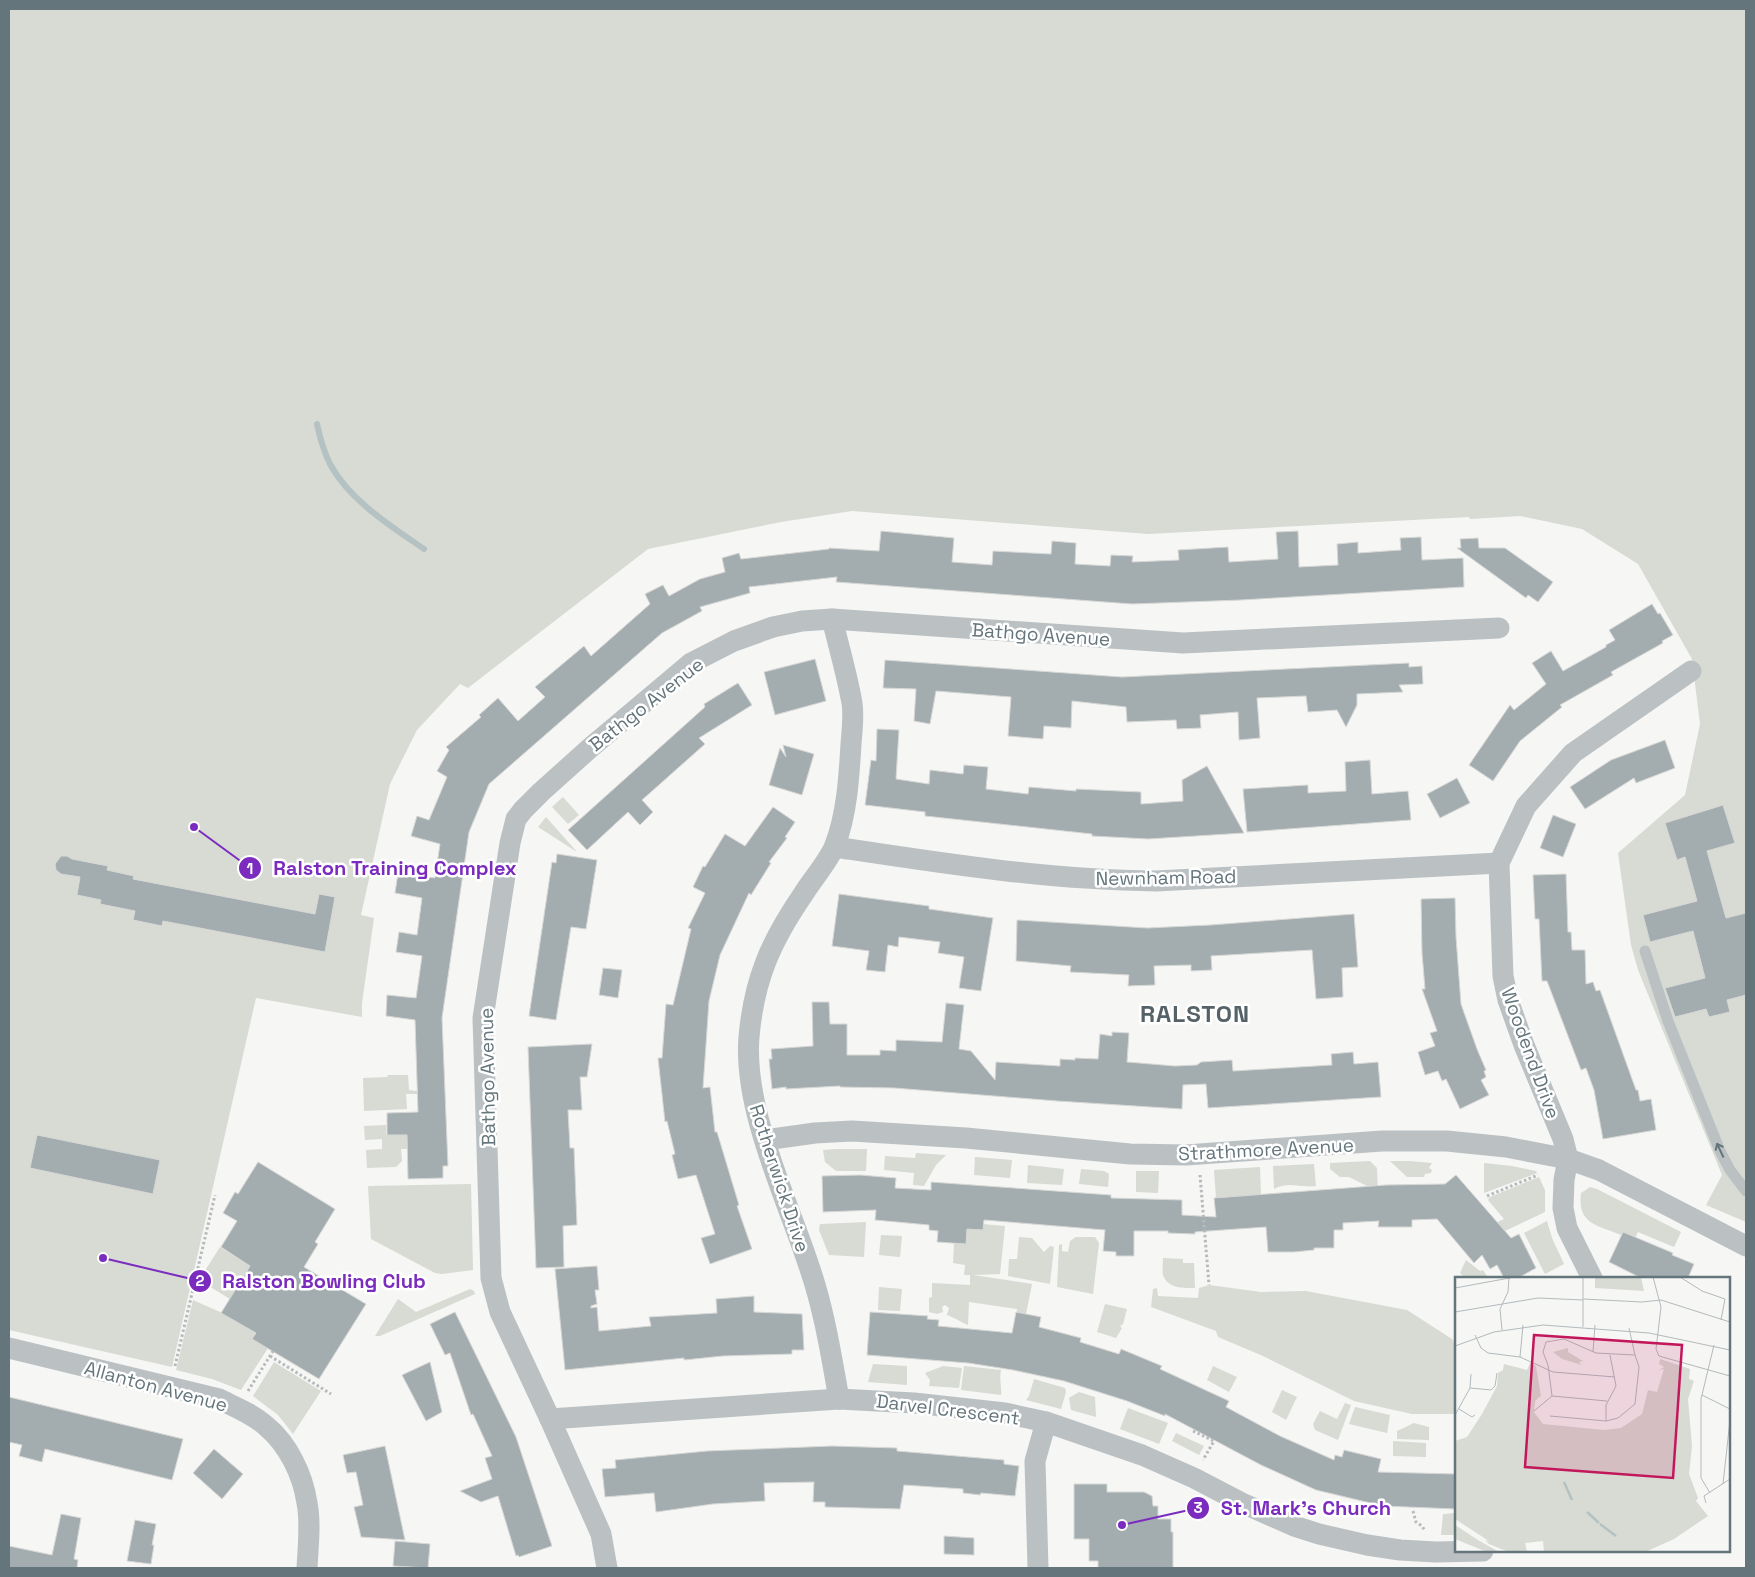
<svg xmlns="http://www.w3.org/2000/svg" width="1755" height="1577" font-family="'Space Grotesk',sans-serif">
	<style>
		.green { fill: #d7dbd3 }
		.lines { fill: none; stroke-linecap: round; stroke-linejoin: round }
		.stream { stroke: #b4c2c4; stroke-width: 6 }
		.building { fill: #a3adb0; stroke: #d8d8d6 }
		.path { stroke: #b6babc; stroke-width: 3; stroke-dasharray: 2.5 2.5; stroke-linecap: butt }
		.service { stroke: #bbc1c3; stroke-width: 11 }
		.minor { stroke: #bbc1c3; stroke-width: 21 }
		.oneway { stroke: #64757c }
		.labels { text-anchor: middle; stroke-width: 5; stroke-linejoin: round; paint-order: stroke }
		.street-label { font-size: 19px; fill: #64757c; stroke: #fff }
		.district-label { font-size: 24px; font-weight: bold; letter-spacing: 1px; fill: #556268; stroke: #fff }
		.inset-river { fill: none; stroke: #b4c2c4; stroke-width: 2.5 }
		.inset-road { fill: none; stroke: #b3babd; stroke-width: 1 }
		.view { fill: #c2185b; fill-opacity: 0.15; stroke: #c2185b; stroke-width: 2.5 }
		.inset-edge { fill: none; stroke: #64757c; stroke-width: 2.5 }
		.leader { fill: none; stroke: #7b2cbf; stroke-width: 2 }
		.callout-dot { fill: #7b2cbf; stroke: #fff; stroke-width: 2 }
		.mark-label { font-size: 15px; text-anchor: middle; font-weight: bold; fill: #fff }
		.callout-label { font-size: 20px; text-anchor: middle; font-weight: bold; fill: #7b2cbf; stroke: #fff; stroke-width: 5; stroke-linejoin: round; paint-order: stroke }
	</style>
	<rect width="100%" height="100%" fill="#f6f6f4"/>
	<!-- green -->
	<g class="green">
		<path d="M9,9H1746V1222L1706,1205L1722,1175L1638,970L1631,945L1618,853L1685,795L1700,724L1692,659L1638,564L1582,529L1520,516L1470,519L1469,517L1148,534L852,511L781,522L648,549L468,688L460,684L417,730L390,784L361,915L374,918L362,1003V1017L256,998L172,1367L9,1330Z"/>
		<path d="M563,797L579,815L568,824L552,807Z"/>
		<path d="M546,817L577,852L538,827Z"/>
		<path d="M388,1075H408L409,1090L417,1091V1094H406L407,1109L364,1111L363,1078L387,1077Z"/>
		<path d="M386,1125V1135H409V1149H401L402,1161L396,1167L367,1168L366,1150L382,1149V1139L365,1140L364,1126Z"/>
		<path d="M836,1149H867L866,1171H836L825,1162L823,1150Z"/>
		<path d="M916,1153L946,1155L936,1165L924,1186L913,1185L914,1173L884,1170L885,1156L915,1158Z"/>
		<path d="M975,1157L1012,1160L1010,1178L974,1175Z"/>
		<path d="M1370,1161L1377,1168L1378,1196H1372L1367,1186L1349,1177H1340L1330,1169V1163Z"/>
		<path d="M1390,1161H1410L1432,1163L1429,1168L1432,1170L1431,1173L1425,1174L1424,1177H1407Z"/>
		<path d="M1484,1163L1512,1166L1536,1171L1537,1173L1484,1193Z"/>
		<path d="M1314,1164L1316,1186C1298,1188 1290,1181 1274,1189L1273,1166Z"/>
		<path d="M1028,1165L1064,1169L1062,1185L1027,1183Z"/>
		<path d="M1260,1167L1261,1195L1216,1198L1214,1170Z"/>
		<path d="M1081,1169L1104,1171L1109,1174L1108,1187L1079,1184Z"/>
		<path d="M1136,1171H1159L1158,1193L1136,1192Z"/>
		<path d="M1539,1177L1545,1190V1212L1486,1240L1493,1224L1504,1219L1488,1200L1490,1197Z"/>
		<path d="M471,1184L473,1270L442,1274L435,1273L371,1239L368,1186Z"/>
		<path d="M1590,1187L1597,1189L1681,1232L1674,1247L1638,1232L1635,1238L1623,1232L1621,1235C1597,1225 1577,1224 1581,1193Z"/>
		<path d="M1547,1221L1552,1238L1564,1264L1545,1274L1524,1233Z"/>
		<path d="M866,1222L864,1257L829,1255L819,1230L820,1224Z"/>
		<path d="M983,1224L1005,1226L1000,1274L973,1275L1032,1284L1026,1314L1017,1312V1309L969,1302L968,1325C960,1322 956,1318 947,1315L949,1308L945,1305L942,1307L943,1312L937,1314L929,1312V1298L932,1297V1283L970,1285V1275H964L965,1265L953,1263L954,1244H965L967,1229L983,1230Z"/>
		<path d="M881,1235L902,1236L900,1257L879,1255Z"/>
		<path d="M1019,1237L1032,1238L1044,1252L1050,1246L1054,1247L1050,1284L1008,1276L1009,1259H1017Z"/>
		<path d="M1076,1237H1095L1099,1243L1093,1294L1057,1287L1059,1245L1062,1244V1251L1068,1252L1070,1241Z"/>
		<path d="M220,1247L250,1266L230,1299L199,1280Z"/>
		<path d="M1163,1258L1183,1259V1263H1194L1195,1288C1184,1288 1168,1289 1163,1275C1162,1271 1163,1263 1163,1258Z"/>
		<path d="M1466,1260L1480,1271L1483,1270L1488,1278H1465L1460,1273Z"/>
		<path d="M1209,1285L1261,1292L1306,1291L1407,1310L1452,1339L1456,1345V1414H1412L1354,1401L1263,1356L1218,1337L1216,1331L1151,1307L1153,1289L1157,1288L1158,1296L1198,1298L1199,1288Z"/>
		<path d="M879,1287L902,1289L900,1311L878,1310Z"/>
		<path d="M470,1289L474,1291L475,1294L380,1336H375L398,1299L416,1312Z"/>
		<path d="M193,1300L258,1329L252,1339L268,1348L241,1390L212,1379L176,1370Z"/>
		<path d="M1105,1304L1127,1309L1123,1324L1120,1326L1122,1328L1116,1338L1097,1332Z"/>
		<path d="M274,1362L321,1391L293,1434L278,1415L253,1396Z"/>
		<path d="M873,1364L907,1366V1385L868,1382Z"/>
		<path d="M943,1366L962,1368L959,1388L929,1386L930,1380L925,1373Z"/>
		<path d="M964,1366L1001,1370C999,1380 1002,1387 1001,1395L961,1390Z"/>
		<path d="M1213,1366L1237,1377L1229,1392L1207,1380Z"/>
		<path d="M1034,1379L1065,1388L1066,1392L1061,1409L1026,1400L1029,1396Z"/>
		<path d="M1282,1390L1297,1397L1286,1420L1272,1412Z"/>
		<path d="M1079,1392L1095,1397L1096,1417L1071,1410L1069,1398Z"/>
		<path d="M1345,1403L1351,1405L1338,1440L1315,1430L1313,1424L1320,1411L1337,1419Z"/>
		<path d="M1355,1407L1390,1415L1387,1433L1349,1424Z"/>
		<path d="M1128,1408L1168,1423L1159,1444L1120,1429Z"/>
		<path d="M1414,1423L1429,1427V1440L1397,1439V1431Z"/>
		<path d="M1176,1433L1204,1446L1199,1455L1172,1441Z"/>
		<path d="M1393,1441L1426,1443V1457L1393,1456Z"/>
		<path d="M1456,1513V1535H1441L1443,1514Z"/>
	</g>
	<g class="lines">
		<!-- stream -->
		<path class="stream" d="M317,424C320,438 324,452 330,464C350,501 391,526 424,549"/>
	</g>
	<!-- building -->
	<g class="building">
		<path d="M881,531L954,538L952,562L992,565L993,551L1051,554L1052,541L1076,543L1075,564L1110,566L1111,555L1133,556L1132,562L1179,560L1178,550L1228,547L1229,562L1278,559L1276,532L1298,531L1299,567L1338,565L1337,544L1358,542V553L1401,550L1400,538L1421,537L1422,560L1463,558L1464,587L1241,600L1132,604L836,582L837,577L749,587L750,593L700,607L702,611L662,633L489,784L469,832L442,1018L448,1166H443V1178L408,1179L407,1135H387V1113L418,1112L415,1020L386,1016L387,995L416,998L422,956L396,952L399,932L417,935L422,898L395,893L398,873L435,878L440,844L411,836L417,816L429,820L447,777L437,771L449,750L446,747L481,717L479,715L498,698L518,721L545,697L535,687L584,646L591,656L650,604L645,594L663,585L669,596L700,579L725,572L722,558L739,553L741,559L829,549V548L879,551Z"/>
		<path d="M1478,538L1479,548H1505L1553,582L1538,602L1528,595L1526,598L1457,548H1461L1460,539Z"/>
		<path d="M1652,604L1658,614L1660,613L1673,635L1662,641L1663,643L1611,672L1613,675L1560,705L1562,707L1520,741L1493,781L1469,765L1510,705L1514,710L1546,684L1532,663L1551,651L1563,671L1606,647V645L1615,640L1609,630Z"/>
		<path d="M815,659L826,701L775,715L764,672Z"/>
		<path d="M885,660L1122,677L1409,663V667L1422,666L1423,684L1399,685L1403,692L1357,694V705L1346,727L1337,710L1308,712L1306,696L1257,698L1260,738L1239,740L1238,712L1200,715L1201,728L1177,729L1176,720L1127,722L1126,707L1072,701L1071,728L1044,726L1043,739L1008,736L1011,697L936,691L930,724L914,721L916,689L883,688Z"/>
		<path d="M738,683L752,705L699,738L705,744L642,800L653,812L640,825L628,812L587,850L568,830L705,707L704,704Z"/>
		<path d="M877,729L899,730L896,779L929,784L930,770L963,774L964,765L988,767L986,789L1028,794L1029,787L1076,791V789L1141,792V804L1183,801L1182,780L1207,766L1244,833L1148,839L1092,836V834L925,816V812L865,805L871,760L876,761Z"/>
		<path d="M1665,740L1675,768L1636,783L1634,778L1585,809L1570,787L1611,760Z"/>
		<path d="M783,745L814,754L802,795L769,785L780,748L786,757Z"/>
		<path d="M1370,760L1372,794L1408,791L1411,820L1247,832L1243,789L1308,785V793L1346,791L1345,762Z"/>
		<path d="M1457,778L1470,803L1440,818L1427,794Z"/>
		<path d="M1723,805L1735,843L1707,851L1726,918L1746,913V995L1727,1000L1730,1012L1709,1017L1706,1009L1675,1017L1665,988L1705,978L1693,931L1650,942L1643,915L1697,901L1685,857L1677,860L1665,823Z"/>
		<path d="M773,807L795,822L785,837L787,838L769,862L771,863L751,895L749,893L720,955L709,1001L703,1088L710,1087L715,1132H717L739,1205L737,1206L752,1249L710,1264L701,1238L715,1234L696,1175L678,1179L672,1155L675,1154L667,1121L665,1122L658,1058H662L666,1004L673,1005L691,929L688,928L705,893L693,887L703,866L705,867L725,834L745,846Z"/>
		<path d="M1553,815L1576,824L1563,857L1540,848Z"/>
		<path d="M557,854L597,860L586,929L571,927L556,1020L529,1016L552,862L556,863Z"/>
		<path d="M61,856H67L72,859L108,866L107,870L134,876L133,879L315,914L319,894L335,897L325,952L163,921L162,926L133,920L135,911L100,904L101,900L77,895L80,877L61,874L56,870L55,864Z"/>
		<path d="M1566,874L1568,932H1571L1572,950H1585L1586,984L1593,982L1596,991L1600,990L1636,1090H1638L1640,1101L1651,1099L1656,1130L1603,1139L1594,1090L1586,1068L1581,1070L1547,981H1542L1539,919H1535L1533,875Z"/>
		<path d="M839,894L929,906V909L993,918L981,991L959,988L964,957L938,953L940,942L899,937L898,947L888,945L885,972L866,970L869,951L832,946Z"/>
		<path d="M1455,898L1456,937L1461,1004L1477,1049L1486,1070L1484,1071L1486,1077L1481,1080L1489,1095L1460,1109L1446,1079L1442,1081L1438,1071L1425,1075L1418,1052L1435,1046L1430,1033L1437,1031L1422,989H1425L1422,953L1421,899Z"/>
		<path d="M1354,914L1358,967L1342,968L1343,997L1316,999L1312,950L1211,956L1212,970L1191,971V965L1154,966L1155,985L1128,986L1129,975L1070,972L1071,966L1016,961L1017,920L1147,928L1210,925Z"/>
		<path d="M603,968L622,970L618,998L599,995Z"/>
		<path d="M812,1002H829L830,1024H847V1055H880V1050L896,1051V1040L942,1042L946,1003L964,1005L959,1049L971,1051L995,1080L996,1062L1060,1066V1059L1075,1060V1058L1098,1059L1100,1034L1112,1036V1032L1129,1033L1127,1062L1175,1066L1197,1065L1201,1062L1232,1060L1233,1071L1332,1065L1331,1054L1353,1052L1354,1064L1378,1062L1381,1097L1208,1108L1206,1084L1183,1085L1182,1109L1057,1101L894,1088L840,1087V1086L786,1089V1087L772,1089L769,1059H772L771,1049L813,1046Z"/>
		<path d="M592,1044L587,1077H580L582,1110H568L570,1148H574L577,1225L563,1226L564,1267L536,1268L528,1047Z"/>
		<path d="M37,1135L160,1160L153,1194L30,1168Z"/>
		<path d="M258,1162L335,1209L315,1242L318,1244L304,1267L366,1304L319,1379L252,1339L256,1333L221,1313L250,1266L221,1247L237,1221L223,1213L235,1192L238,1194Z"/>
		<path d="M860,1175L896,1178L895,1188L931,1190V1182L1111,1195V1198L1182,1200V1215L1216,1217L1214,1198L1386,1185L1445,1184L1456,1175L1511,1238L1519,1234L1536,1268L1518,1278H1504L1497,1265L1490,1269L1482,1255L1474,1263L1437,1219L1412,1220V1227H1378L1379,1221L1343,1223V1230H1334V1248H1314V1250L1294,1252H1268L1266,1227L1195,1232V1234L1168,1233V1231H1134V1256H1116V1252L1103,1251L1105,1230L984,1220L983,1230L967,1229L966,1244L937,1242L938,1231L929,1230V1225L875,1220L876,1210L823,1212L822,1176Z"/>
		<path d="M1623,1232L1673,1253L1672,1255L1694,1264L1688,1278H1641L1609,1262Z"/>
		<path d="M597,1266L599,1290H595L597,1304L591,1306V1308L597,1307L599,1331L651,1326L649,1317L717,1313L716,1299L754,1296V1312L802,1314L804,1350H792V1354L723,1356L684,1360V1358L565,1370L555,1269Z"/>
		<path d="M455,1312L516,1437L552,1546L519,1557L518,1555L516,1556L498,1496L481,1502L460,1491L492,1479L485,1458L492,1456L473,1414L471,1415L450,1353L445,1355L430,1324Z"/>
		<path d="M870,1312L928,1316L927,1319L939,1320L938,1326L1012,1333L1016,1312L1041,1317L1039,1327L1081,1338L1080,1342L1119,1354L1121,1349L1162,1366L1160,1369L1229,1401L1226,1407L1280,1436L1334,1460L1335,1455L1342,1457L1344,1450L1381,1459L1378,1472L1456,1474V1509L1383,1506L1316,1490L1261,1465L1165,1414V1416L1127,1401L1064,1381L1013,1370L968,1363L867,1355Z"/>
		<path d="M430,1362L442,1412L426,1421L402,1375Z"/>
		<path d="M9,1397L183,1439L172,1480L45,1449L42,1462L19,1456L22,1445L9,1442Z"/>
		<path d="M385,1446L405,1540L361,1537L354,1507L363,1505L356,1472L347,1473L343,1455Z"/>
		<path d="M832,1446L897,1448V1451L1004,1460V1464L1019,1466L1015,1496L981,1493L980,1495L963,1493V1489L904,1485L900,1509L825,1507V1502H813L814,1482L764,1483L765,1501L713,1504L656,1512L654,1493L605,1497L602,1469L616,1468L615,1460L707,1451Z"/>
		<path d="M214,1449L243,1474L222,1499L193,1473Z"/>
		<path d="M1074,1484H1107V1492H1144L1152,1496L1153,1506H1158V1519H1171V1532H1173V1568H1098V1561H1089V1539H1074Z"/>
		<path d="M61,1514L81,1518L74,1559L78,1560L77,1568H9V1546L52,1555Z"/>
		<path d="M135,1520L156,1524L152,1545H154L151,1564L127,1561Z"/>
		<path d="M944,1536L974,1538V1555L944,1554Z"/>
		<path d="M395,1541L430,1544L428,1568L393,1566Z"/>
	</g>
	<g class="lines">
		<!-- path -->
		<g class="path">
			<path d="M1200,1175L1209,1285"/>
			<path d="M1487,1196L1538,1175"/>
			<path d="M270,1356L331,1394"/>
			<path d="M175,1366L215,1195"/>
			<path d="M248,1391L273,1351"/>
			<path d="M1193,1431L1214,1441L1203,1460"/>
			<path d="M1413,1511L1416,1522L1422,1526L1425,1531"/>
		</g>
		<!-- service -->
		<path class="service" d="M1645,951L1668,1021L1720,1151L1730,1170L1746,1191"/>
		<!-- minor -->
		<g class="minor">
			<path d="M832,619C839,647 847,675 852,703C854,716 852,731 851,744C849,777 847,814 835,845C830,859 812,880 804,893C771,941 754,979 749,1037C743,1109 787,1199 809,1266C824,1309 831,1354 839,1399"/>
			<path d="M835,847C941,863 1048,880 1156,881L1499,863"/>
			<path d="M765,1140L815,1133L852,1131L966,1138L1130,1154L1186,1155L1382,1141H1447L1506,1147L1568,1159L1599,1170L1746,1246"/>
			<path d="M1592,1278L1567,1228L1563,1208L1564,1180L1568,1159L1563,1139L1524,1045L1508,1000L1503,976L1499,863L1526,806L1573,753L1691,671"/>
			<path d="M9,1348L219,1399C235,1407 253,1414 266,1426C288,1444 303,1475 307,1503C311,1522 308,1548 307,1568"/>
			<path d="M550,1419L500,1312L491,1278L483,1018L510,843L516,819L523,810L541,792L590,748L691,663L734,641L773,627L802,621L832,619L1183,643L1499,628"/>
			<path d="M607,1568L601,1534L550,1419L839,1399L914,1403L1005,1413L1046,1422L1142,1455L1194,1478L1242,1503L1294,1526L1319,1534L1367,1545L1400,1550L1436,1552L1483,1551"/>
			<path d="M1038,1568L1035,1461L1046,1422"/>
		</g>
	</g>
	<!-- one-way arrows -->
	<defs><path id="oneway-shaft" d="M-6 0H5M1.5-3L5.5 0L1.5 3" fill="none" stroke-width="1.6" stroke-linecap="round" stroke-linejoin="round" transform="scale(1.25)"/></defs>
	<use class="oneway" href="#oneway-shaft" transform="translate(1720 1150) rotate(-115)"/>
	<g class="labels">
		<!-- street labels -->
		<g class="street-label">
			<text transform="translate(1041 634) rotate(4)" y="7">Bathgo Avenue</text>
			<text transform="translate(646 704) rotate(-38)" y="7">Bathgo Avenue</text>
			<text transform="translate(1166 877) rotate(-1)" y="7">Newnham Road</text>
			<text transform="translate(1531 1053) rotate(70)" y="7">Woodend Drive</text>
			<text transform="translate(487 1077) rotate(-91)" y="7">Bathgo Avenue</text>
			<text transform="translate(1266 1149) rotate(-3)" y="7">Strathmore Avenue</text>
			<text transform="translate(780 1178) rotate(72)" y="7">Rotherwick Drive</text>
			<text transform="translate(156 1386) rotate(15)" y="7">Allanton Avenue</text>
			<text transform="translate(948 1409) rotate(7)" y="7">Darvel Crescent</text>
		</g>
		<!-- district labels -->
		<g class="district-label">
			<text x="1195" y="1022">RALSTON</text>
		</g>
	</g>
	<!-- overview -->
	<g transform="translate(1455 1277)">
		<rect width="275" height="275" fill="#f6f6f4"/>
		<path d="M140,0H186L189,14L140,11ZM113,71V75L128,84L124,85L127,88L107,82L98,75ZM205,82L235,92L234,102L239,104L233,122L237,169L234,197L243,221L241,224L253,239L219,262L190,275H89L88,264L70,266L72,275H54L34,267L30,263L34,264L0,242V164L12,160L27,137L42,109L43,96L48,93L49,87L72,93L75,86L81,89L86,119L80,124L79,135L88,147L149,153L166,151L187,137L193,113L202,115L209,92L204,93L209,90L204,87ZM0,248L23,263L44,275H32L0,262Z" fill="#d7dbd3"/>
		<path class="inset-river" d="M109,205L117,223M132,235L144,246M145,247L161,259"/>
		<path class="inset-road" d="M128,0V50M198,0L206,30L201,72L204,79L275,99M225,0L247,14L270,22L266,43M0,11L60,0M128,22L187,25L206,23L275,45M0,35L83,21L128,23M47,53L45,32L53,15L54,0M20,58L26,71L33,76L65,80L98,95L160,100M0,69L39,55L88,48L194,56L275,73M138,75L140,48M65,80L68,48M15,111L36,113L40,109L42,96M247,118L275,132M97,119L152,124M4,132L17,140L20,138M79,134L97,119L93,88L88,75L91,65L109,62L141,76L180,78L174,51M0,138L15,111L16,97M95,139L151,144L163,141L180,127L184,90L180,78M151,144V128L161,109L155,78M268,207L275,143M255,216L246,201V122L259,68M251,226L249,219L275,202"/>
		<path class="view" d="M79,58L227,68L218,201L70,190Z"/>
		<rect width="275" height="275" class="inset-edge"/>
	</g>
	<!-- callouts -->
	<path class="leader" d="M194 827L250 868M103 1258L200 1281M1122 1525L1198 1508"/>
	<g class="callout-dot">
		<circle cx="194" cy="827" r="5"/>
		<circle cx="103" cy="1258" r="5"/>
		<circle cx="1122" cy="1525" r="5"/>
		<circle cx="250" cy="868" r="12"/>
		<circle cx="200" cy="1281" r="12"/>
		<circle cx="1198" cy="1508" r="12"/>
	</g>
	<g class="mark-label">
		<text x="250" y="874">1</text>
		<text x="200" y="1286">2</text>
		<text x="1198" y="1513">3</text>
	</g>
	<g class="callout-label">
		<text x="395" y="875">Ralston Training Complex</text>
		<text x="324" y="1288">Ralston Bowling Club</text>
		<text x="1306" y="1515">St. Mark's Church</text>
	</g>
	<!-- border -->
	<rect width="1755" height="1577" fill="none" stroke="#64757c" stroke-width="20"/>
</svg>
